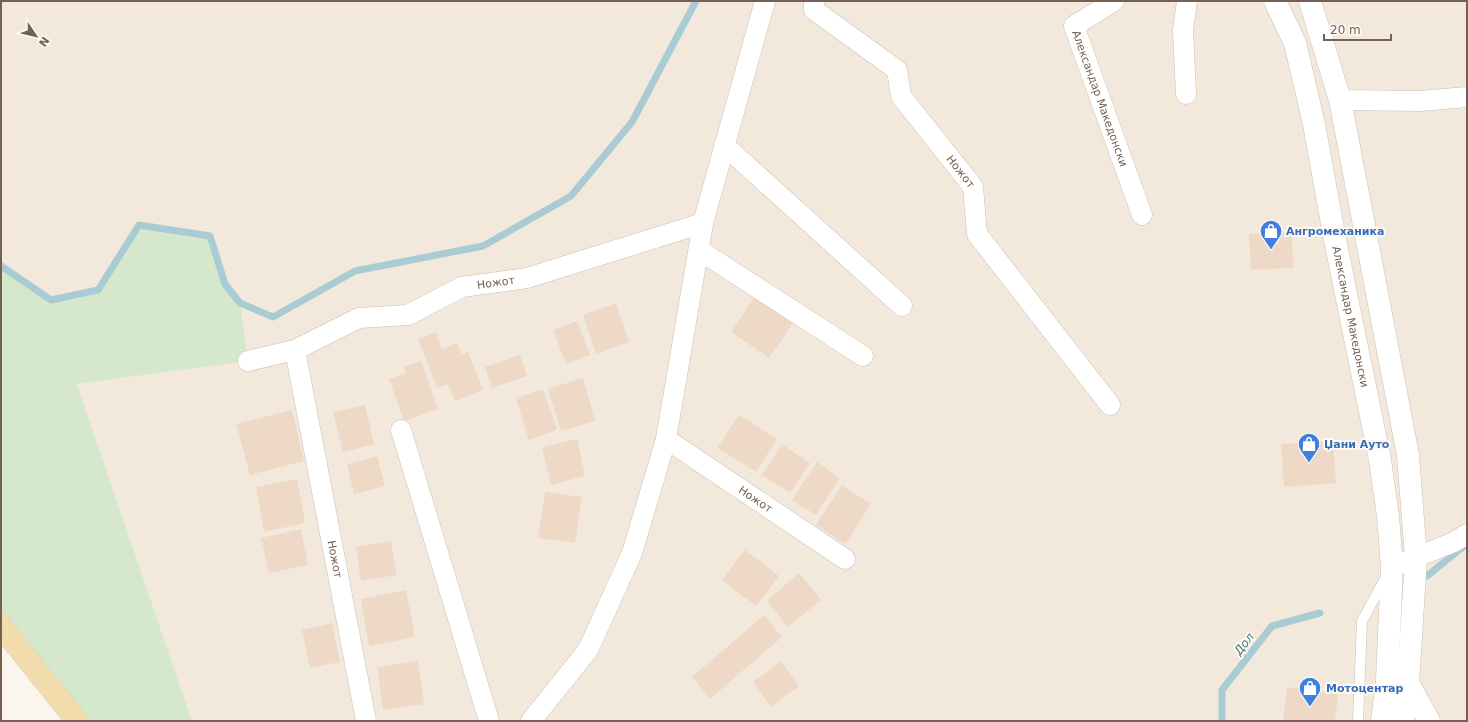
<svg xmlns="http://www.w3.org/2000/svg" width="1468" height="722" font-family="'DejaVu Sans',sans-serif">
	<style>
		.residential { fill: #f2e9dc }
		.green { fill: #d6e8cc }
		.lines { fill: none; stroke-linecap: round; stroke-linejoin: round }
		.stream { stroke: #a9cbd4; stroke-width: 7 }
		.building { fill: #eed9c7 }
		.lane-casing { stroke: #cdbfb3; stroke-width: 11 }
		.street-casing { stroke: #cdbfb3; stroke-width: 21 }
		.secondary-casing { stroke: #cfc0b1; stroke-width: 23 }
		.primary-casing { stroke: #d8d2ce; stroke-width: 23 }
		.lane { stroke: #fff; stroke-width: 10 }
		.street { stroke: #fff; stroke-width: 20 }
		.secondary { stroke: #fff; stroke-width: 22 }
		.primary { stroke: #f2dcac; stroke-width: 22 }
		.labels { text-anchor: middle; stroke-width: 4; stroke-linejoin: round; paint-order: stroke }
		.street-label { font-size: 11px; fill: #756051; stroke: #fefaf3 }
		.shop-label { font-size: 11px; font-weight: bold; fill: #366cbe; stroke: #fefaf3; text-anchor: start }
		.water-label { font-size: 12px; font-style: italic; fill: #4c7985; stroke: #fefaf3 }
	</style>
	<rect width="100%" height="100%" fill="#fbf6ed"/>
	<!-- residential -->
	<path class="residential" d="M1,1H1467V721H192L77,384L201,367L240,303L225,284L210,236L139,225L98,290L51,300L1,266Z"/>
	<!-- green -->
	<path class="green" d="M139,225L210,236L225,284L240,303L248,361L77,384L192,721H77L1,626V266L51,300L98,290Z"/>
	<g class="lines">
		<!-- stream -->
		<g class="stream">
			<path d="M1,266L51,300L98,290L139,225L210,236L225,284L240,303L273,317L355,271L483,246L571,196L632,122L696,1"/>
			<path d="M1427,576L1464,546"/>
			<path d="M1222,721V690L1272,626L1320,613"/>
		</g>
	</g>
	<!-- building -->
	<g class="building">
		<path d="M1292,232L1293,268L1251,270L1249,234Z"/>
		<path d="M757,293L796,319L769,358L731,332Z"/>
		<path d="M616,303L629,342L596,354L583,315Z"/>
		<path d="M577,321L590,355L566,364L553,330Z"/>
		<path d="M436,332L442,349L457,343L462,355L468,352L483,390L455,401L448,384L437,388L418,339Z"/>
		<path d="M520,355L527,376L492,388L485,367Z"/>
		<path d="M421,361L438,409L404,421L389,379L406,373L404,367Z"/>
		<path d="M583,378L595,421L561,431L548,389Z"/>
		<path d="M543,389L557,430L529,440L516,398Z"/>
		<path d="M365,405L374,444L343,452L333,412Z"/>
		<path d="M292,410L304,461L250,475L236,424Z"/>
		<path d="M739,415L777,439L756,472L717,448Z"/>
		<path d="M577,439L585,476L551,485L542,447Z"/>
		<path d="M1333,441L1336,483L1284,487L1281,444Z"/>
		<path d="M782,444L810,463L790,493L762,475Z"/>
		<path d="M377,456L385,486L354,494L347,464Z"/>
		<path d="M817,462L840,478L816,515L792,500Z"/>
		<path d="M297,479L305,523L264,532L256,487Z"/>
		<path d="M842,485L871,504L845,544L816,525Z"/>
		<path d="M545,492L582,497L575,543L538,538Z"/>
		<path d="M301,529L308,565L269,573L261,538Z"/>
		<path d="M391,541L397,575L361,581L356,547Z"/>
		<path d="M745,550L779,576L756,606L722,580Z"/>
		<path d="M799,573L821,600L788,627L767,601Z"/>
		<path d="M406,590L415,637L369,646L361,599Z"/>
		<path d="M764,615L782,637L710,699L692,677Z"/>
		<path d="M332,623L340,662L310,668L302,630Z"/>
		<path d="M418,661L424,704L383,710L377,667Z"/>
		<path d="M781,661L799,686L771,707L753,682Z"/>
		<path d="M1287,687L1338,694L1335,721H1283Z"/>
	</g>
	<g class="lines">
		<!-- lane casing -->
		<g class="lane-casing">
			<path id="lane" d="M1358,721L1362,621L1386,577"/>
		</g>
		<!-- street casing -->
		<g class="street-casing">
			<g id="street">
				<path id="s1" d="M814,1V10L897,70L901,96L973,187L977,234L1110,405"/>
				<path id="s2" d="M1114,1L1074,26L1142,215"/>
				<path d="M1186,94L1183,30L1187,1"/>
				<path d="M1340,100L1420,101L1467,97"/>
				<path d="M724,145L902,306"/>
				<path d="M699,250L863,356"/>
				<path id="s3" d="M295,350L366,721"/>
				<path id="s4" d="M248,361L295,350L359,318L408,315L462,287L527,278L703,223"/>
				<path d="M401,430L489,721"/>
				<path id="s5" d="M666,439L845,559"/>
				<path d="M1392,567L1454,542L1467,534"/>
				<path d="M531,721L588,650L632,553L666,439L703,223L765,1"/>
			</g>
		</g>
		<!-- secondary casing -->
		<g class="secondary-casing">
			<g id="secondary">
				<path id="s6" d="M1275,1L1295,43L1314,124L1335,240L1380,460L1388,516L1392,567L1387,681L1382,721"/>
				<path d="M1310,1L1340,100L1408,455L1416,558L1408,683L1403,721"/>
				<path d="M1408,683L1429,721"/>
			</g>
		</g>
		<!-- primary casing -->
		<g class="primary-casing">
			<path id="primary" d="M1,626L77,721"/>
		</g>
		<!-- lane -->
		<use href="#lane" class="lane"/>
		<!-- street -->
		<use href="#street" class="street"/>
		<!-- secondary -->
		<use href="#secondary" class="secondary"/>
		<!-- primary -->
		<use href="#primary" class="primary"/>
	</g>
	<!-- icons -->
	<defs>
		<g id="shop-pin" transform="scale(1.15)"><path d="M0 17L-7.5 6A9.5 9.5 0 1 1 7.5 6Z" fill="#3f7fe0" stroke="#fefaf3"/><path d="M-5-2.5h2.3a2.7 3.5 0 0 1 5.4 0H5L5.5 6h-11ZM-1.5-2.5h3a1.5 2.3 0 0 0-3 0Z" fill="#fff"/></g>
	</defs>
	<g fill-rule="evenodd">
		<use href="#shop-pin" x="1271" y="231"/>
		<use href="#shop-pin" x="1309" y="444"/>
		<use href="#shop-pin" x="1310" y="688"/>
	</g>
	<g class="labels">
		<!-- street labels -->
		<g class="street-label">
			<text dy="4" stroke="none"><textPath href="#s2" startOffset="124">Александар Македонски</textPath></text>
			<text dy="4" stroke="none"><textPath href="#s1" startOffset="234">Ножот</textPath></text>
			<text dy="4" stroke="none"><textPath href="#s4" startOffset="264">Ножот</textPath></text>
			<text dy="4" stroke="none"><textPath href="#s6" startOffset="326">Александар Македонски</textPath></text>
			<text dy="4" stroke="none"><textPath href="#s5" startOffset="108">Ножот</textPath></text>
			<text dy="4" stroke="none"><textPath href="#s3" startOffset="213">Ножот</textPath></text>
		</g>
		<!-- shop labels -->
		<g class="shop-label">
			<text x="1286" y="235">Ангромеханика</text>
			<text x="1324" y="448">Џани Ауто</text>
			<text x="1326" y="692">Мотоцентар</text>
		</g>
		<!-- water labels -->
		<g class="water-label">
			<text transform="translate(1244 644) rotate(-52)" y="4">Дол</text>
		</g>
	</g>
	<!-- border -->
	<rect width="1468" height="722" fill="none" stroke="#756051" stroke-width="4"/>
	<!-- north arrow -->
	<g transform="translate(36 36) rotate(125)" stroke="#fefaf3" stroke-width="3" paint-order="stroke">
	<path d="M0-3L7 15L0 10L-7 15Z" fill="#756051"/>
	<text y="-6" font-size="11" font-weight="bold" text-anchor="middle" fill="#756051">N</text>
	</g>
	<!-- scale -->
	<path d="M1324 34v6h67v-6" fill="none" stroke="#756051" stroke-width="2"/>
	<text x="1330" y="34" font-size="12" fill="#756051" stroke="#fefaf3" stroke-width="3" paint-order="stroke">20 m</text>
</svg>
